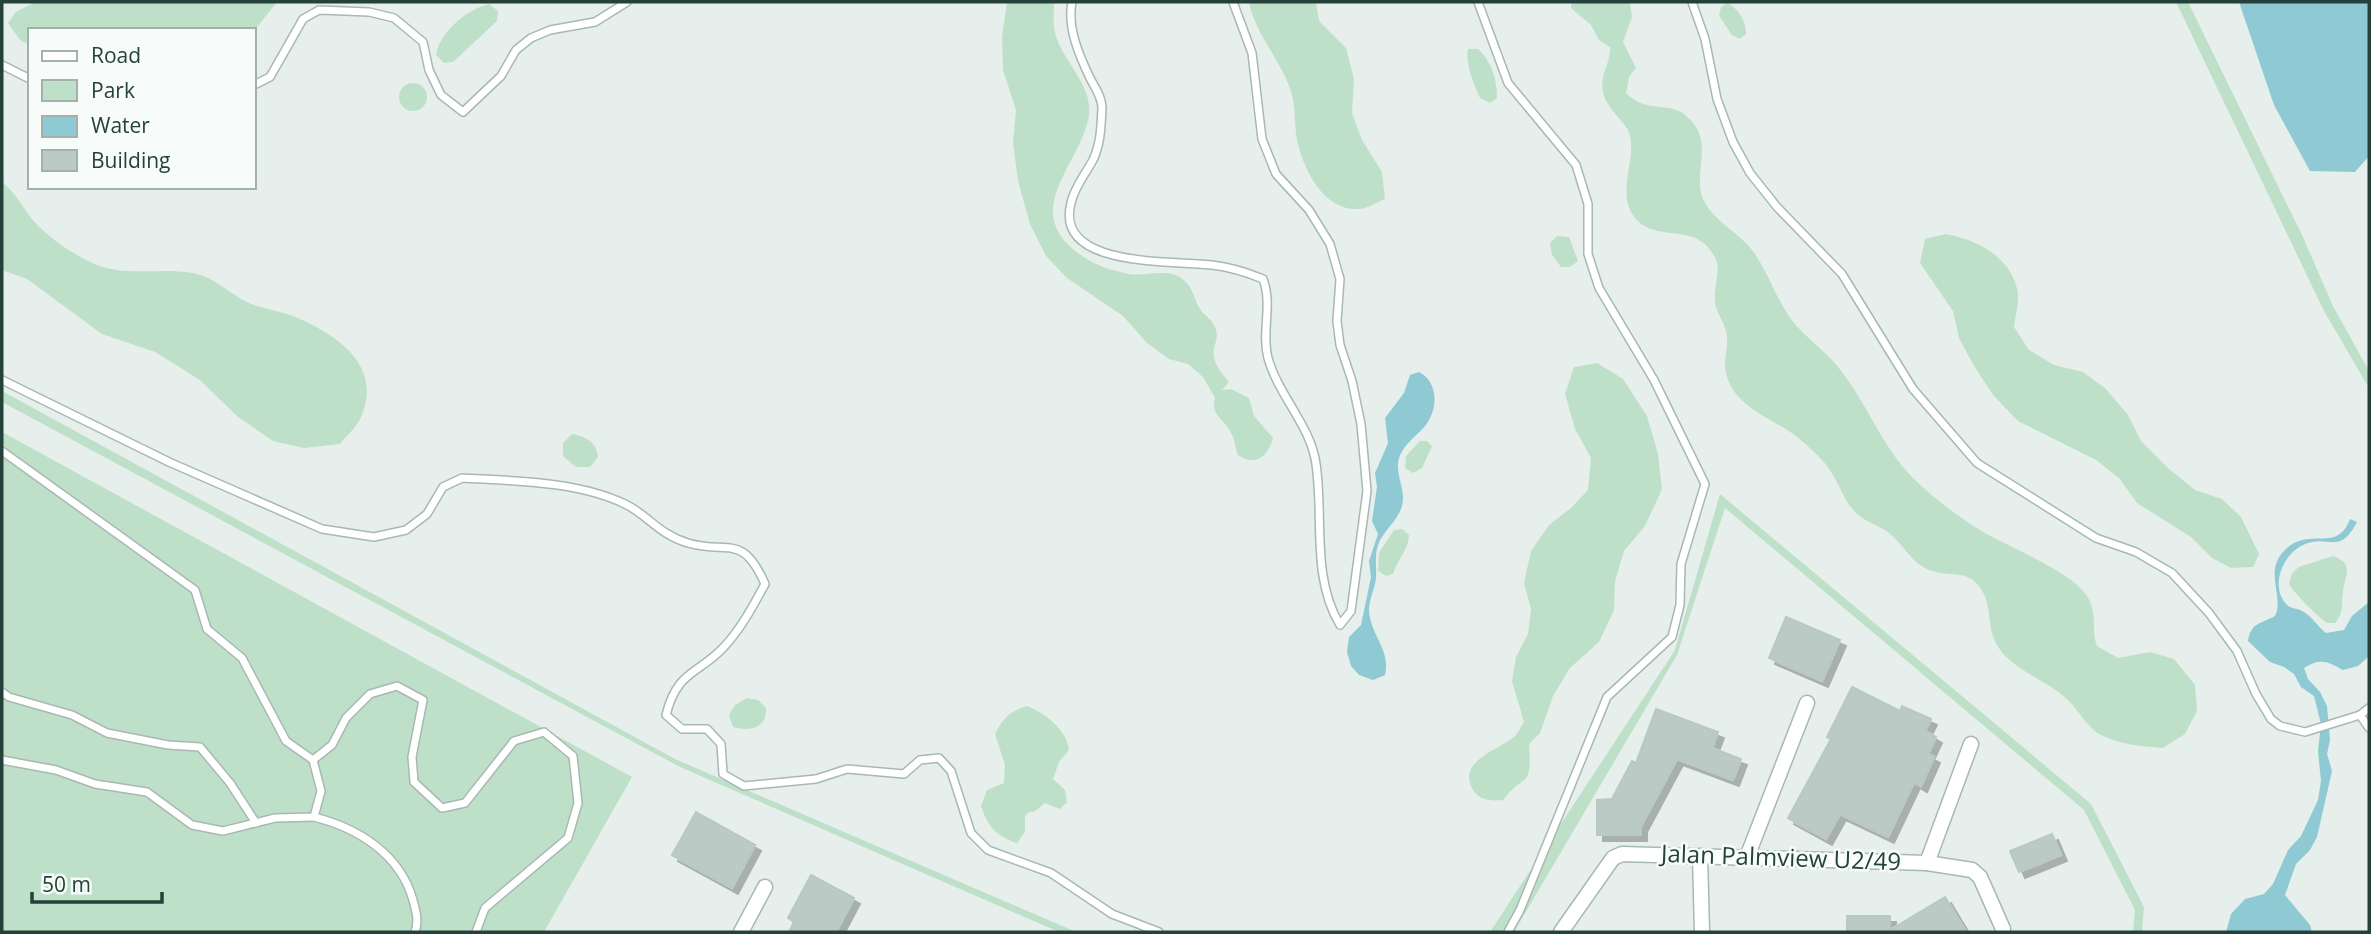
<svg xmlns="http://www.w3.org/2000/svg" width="2371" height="934" font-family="'Open Sans',sans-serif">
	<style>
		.green { fill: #bfe0c8 }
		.water { fill: #8ec9d4 }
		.building { fill: #bbcac4; stroke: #b8c9c2; stroke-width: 2; filter: url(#shadow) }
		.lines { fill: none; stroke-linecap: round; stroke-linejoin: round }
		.lane-casing { stroke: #a8b8b2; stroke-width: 10 }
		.street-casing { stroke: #a8b8b2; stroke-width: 17 }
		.lane { stroke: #fff; stroke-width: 7 }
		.street { stroke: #fff; stroke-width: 14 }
		.labels { text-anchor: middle; stroke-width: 5; stroke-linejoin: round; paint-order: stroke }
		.street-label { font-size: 24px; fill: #24423a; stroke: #f7fbf9 }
	</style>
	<defs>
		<filter id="shadow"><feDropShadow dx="6" dy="6" stdDeviation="0" flood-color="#0004"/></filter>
	</defs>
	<rect width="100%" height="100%" fill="#e6efeb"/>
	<!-- green -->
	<g class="green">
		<path d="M35,2H277L254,31L30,30V45L20,40L8,23L16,12Z"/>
		<path d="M1007,2H1054C1054,13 1052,28 1057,39C1066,64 1093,87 1089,116C1080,166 1016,213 1084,257C1096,266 1114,271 1129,274C1147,277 1170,266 1185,281C1194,290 1194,300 1200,309C1204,315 1211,319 1214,325C1225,347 1198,347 1229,382L1222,390L1231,389L1249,398L1254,416L1273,438C1268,457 1255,467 1238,455C1235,448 1235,439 1231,433C1225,419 1210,416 1215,398L1203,377L1188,364L1169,359L1147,343L1123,316L1067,278L1046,256L1030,224L1018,181L1013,143L1016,110L1003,70L1002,37Z"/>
		<path d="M1249,2H1316L1319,21L1346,48L1354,79L1352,113L1362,140L1382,172L1385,199C1377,202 1367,209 1359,209C1325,211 1305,173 1298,144C1294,128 1296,111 1292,95C1283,62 1255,35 1249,2Z"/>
		<path d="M1571,2H1630L1632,17L1623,42L1636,68L1629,77L1626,93C1652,118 1672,95 1694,124C1712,148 1692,177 1704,201C1715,223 1741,233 1755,254C1769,275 1776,298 1791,319C1805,338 1828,352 1842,372C1868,406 1883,448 1913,478C1932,497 1957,516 1980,530C2007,547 2072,571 2087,596C2098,613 2091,629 2097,646L2118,658L2150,652L2174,659L2195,685L2197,711L2185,734L2163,748C2141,746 2121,745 2101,735C2088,729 2079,711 2069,701C2046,678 2004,669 1993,636C1987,619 1992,603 1979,586C1968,571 1951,576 1936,572C1911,566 1906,546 1888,532C1878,525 1865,522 1856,513C1843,500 1840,484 1829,469C1823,459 1812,450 1803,442C1780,420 1734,410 1726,373C1723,362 1728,348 1727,336C1726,324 1716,313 1715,302C1713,289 1721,270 1716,260C1699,220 1658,244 1636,219C1615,195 1636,162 1630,136C1628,123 1607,111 1603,92C1599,75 1611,63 1610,47L1599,40L1591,25L1571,8Z"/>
		<path d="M2176,2H2188L2302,235L2333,306L2369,371V388L2324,311Z"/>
		<path d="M1727,3C1739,9 1746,21 1746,34L1740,39L1732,35L1719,16L1721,7Z"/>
		<path d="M489,4L498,11L497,21L453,62L444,63L436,55C439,33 467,9 489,4Z"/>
		<path d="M1468,49H1478C1492,62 1497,79 1497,98L1490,103L1480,98C1474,84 1465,64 1468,49Z"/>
		<circle cx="413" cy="97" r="14"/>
		<path d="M2,182C15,192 21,205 32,219C47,237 75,256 97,265C128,277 161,267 193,273C216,277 232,297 254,305C269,310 285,312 300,319C340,337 384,368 360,419C356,428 346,436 340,444L304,448L273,441L238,417L200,380L155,352L102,334L27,279L2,270Z"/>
		<path d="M1946,234C1978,240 2013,258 2018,294C2019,304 2015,317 2014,327L2029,350L2054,365L2083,372L2106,389L2128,415L2141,441L2169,469L2195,490L2222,499L2241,517L2259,554L2253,567L2231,568L2212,558L2191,537L2137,503L2119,478L2096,460L2018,421L1993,395L1974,366L1959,338L1953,311L1920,263L1925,239Z"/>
		<path d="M1557,236L1569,237L1578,261L1570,267H1561L1552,255L1550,243Z"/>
		<path d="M1597,363L1623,379L1647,416L1658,454L1662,489L1645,526L1624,551L1615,581L1614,610L1599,642L1570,668L1553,696L1540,733L1529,744C1532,791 1525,771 1503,800C1491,801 1480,801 1473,790C1456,761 1499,750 1515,736C1518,733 1521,726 1524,722L1512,681L1516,657L1528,634L1531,609L1524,583L1531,551L1549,525L1571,508L1588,490L1591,458L1575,429L1565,394L1574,367Z"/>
		<path d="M2,391L675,759L1076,932H1059L680,767L2,402Z"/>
		<path d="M2,432L632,777L544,932H2Z"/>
		<path d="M572,434C587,437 596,442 598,457L590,467H576L563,456V443Z"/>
		<path d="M1420,441H1427L1432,446L1422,468L1413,473L1405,468L1406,456Z"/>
		<path d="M1720,494L2091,804L2144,907L2142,932H2133L2135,910L2084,810L1725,508L1677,655L1514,932H1490L1675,650Z"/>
		<path d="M1402,529L1409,535C1409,549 1397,560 1393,574L1386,576L1378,571L1379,553L1394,530Z"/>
		<path d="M2333,556C2355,564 2345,575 2343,592C2341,605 2345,611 2335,623H2327C2319,618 2293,592 2289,584L2292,573L2299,567Z"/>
		<path d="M747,698L758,700L766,708C767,728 750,732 733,727L729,715L735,705Z"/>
		<path d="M1027,706C1045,713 1067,730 1069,750L1059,762L1053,779L1065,790L1067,802L1060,809L1045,803L1034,812H1029L1025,816V832L1017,843C996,836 988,827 981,806L987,790L1004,783L1005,765L995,734C1003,718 1010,711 1027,706Z"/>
	</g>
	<!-- water -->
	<g class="water">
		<path d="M2239,2H2369V156L2355,172L2310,171L2274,105Z"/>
		<path d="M1419,372C1438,381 1439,409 1425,426C1415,438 1400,446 1398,464C1397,478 1406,492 1402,506C1398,519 1389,526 1382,537C1373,550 1377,564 1376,578C1375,589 1369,599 1369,610C1370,635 1391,649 1385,675L1373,680L1359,675L1351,666L1347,652L1349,637L1361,625L1371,577L1369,561L1378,534L1372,521L1377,487L1375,473L1388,443L1385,418L1404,393L1410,375Z"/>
		<path d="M2350,519L2357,522C2339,557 2328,533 2303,545C2283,554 2269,587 2287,605C2291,609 2297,608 2302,611C2311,615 2317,626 2326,633L2344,630L2352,616L2369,602L2368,657L2358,666L2343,670C2327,661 2320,658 2304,668L2308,679L2320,692L2327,706L2330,740L2327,754L2332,771L2317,837L2310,850L2296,864L2285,895L2310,925L2312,932H2226L2231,914L2245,899L2264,894L2273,884L2288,850L2301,836L2318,800L2321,781L2318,751L2321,724L2314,696L2301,687L2294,674L2284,667L2270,662L2248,641C2251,622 2261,624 2275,616C2285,596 2262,571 2286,549C2311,526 2337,554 2350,519Z"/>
	</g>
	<!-- building -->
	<g class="building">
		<path d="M1786,617L1840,640L1822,681L1769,658Z"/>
		<path d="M1852,687L1900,711L1902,706L1931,719L1925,731L1936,737L1928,754L1934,757L1921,786L1914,782L1888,837L1840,814L1826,839L1788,818L1831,739L1827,737Z"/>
		<path d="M1656,709L1718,732L1712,748L1741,759L1733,780L1677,759L1641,826V835H1597V800L1612,799L1632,761L1636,763Z"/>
		<path d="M696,812L755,845L732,888L672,855Z"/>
		<path d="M2052,834L2061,855L2019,872L2010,851Z"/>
		<path d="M811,875L854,898L836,932H789L794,922L788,918Z"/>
		<path d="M1945,897L1966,932H1847V916H1890V930Z"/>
	</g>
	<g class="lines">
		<!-- lane casing -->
		<g class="lane-casing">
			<g id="lane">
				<path d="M1072,2C1067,28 1079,55 1090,78C1095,88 1102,97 1102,108C1101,126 1101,143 1093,160C1086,173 1074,188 1071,203C1054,269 1174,260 1212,265C1230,267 1246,272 1263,279C1273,305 1261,332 1268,358C1278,395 1311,426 1316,464C1324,517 1311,577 1340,625L1351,611L1367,491L1361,424L1352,381L1340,345L1337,321L1340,279L1330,244L1309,210L1276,174L1262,139L1252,53L1233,2"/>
				<path d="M1478,2L1508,83L1576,165L1588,204V254L1599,288L1654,380L1705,484L1681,564L1680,605L1672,637L1607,697L1520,910L1508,932"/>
				<path d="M1692,2L1705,39L1717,99L1733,142L1750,173L1777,207L1842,274L1913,389L1977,463L2096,538L2136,552L2172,573L2209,613L2237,651L2256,694L2271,719L2280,726L2305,732L2360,715L2369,708"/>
				<path d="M2,65L30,79"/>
				<path d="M254,85L270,77L303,19L319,10L369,12L394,18L423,42L429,70L441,95L463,112L501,76L516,50L531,38L550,30L595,22L627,2"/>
				<path d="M2,380L169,462L322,529L374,537L406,530L427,514L443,487L462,478C514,481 577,481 625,504C648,515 658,534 688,543C728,555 742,532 765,584C753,606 741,629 723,648C697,675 677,671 666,715L682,729H707L721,744L723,774L744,786L816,779L847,769L904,774L920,760L939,758L951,771L971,833L988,850L1051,873L1112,914L1159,932"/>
				<path d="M2,451L195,590L207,629L242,658L286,741L313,760L321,791L314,817L275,818L223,831L192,825L147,792L95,784L56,770L2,760"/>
				<path d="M2,692L9,697L72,715L107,733L168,745L200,747L230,783L256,823"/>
				<path d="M2360,715L2369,728"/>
				<path d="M313,760L332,745L346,718L370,694L397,686L423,700L412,757L414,782L442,808L465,803L514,741L544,732L573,756L578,803L568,838L485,908L476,932"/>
				<path d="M314,817C358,828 400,854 413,900C416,912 419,920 415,932"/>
			</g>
		</g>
		<!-- street casing -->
		<g class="street-casing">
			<g id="street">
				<path d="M1700,856L1702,932"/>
				<path d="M1747,857L1807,703"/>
				<path d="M1927,863L1971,744"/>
				<path d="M741,932L765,887"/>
				<path d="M1561,932L1613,858L1622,854L1927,863L1972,870L1980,877L2003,929"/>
			</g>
		</g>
		<!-- lane -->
		<use href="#lane" class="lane"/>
		<!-- street -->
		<use href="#street" class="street"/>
	</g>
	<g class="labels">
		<!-- street labels -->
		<g class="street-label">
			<text transform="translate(1781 858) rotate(2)" y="8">Jalan Palmview U2/49</text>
		</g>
	</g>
	<!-- border -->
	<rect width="2371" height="934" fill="none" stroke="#24423a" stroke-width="7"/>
	<!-- legend -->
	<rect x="28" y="28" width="228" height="161" fill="#f7fbf9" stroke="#a3b1ad" stroke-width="2"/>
	<rect x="42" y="51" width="35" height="10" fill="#ffffff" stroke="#a3b1ad" stroke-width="2"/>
	<text x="91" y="63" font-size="21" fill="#24423a">Road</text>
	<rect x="42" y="80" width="35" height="21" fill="#bfe0c8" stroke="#a3b1ad" stroke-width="2"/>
	<text x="91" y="98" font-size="21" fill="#24423a">Park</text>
	<rect x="42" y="116" width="35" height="21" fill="#8ec9d4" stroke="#a3b1ad" stroke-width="2"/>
	<text x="91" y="133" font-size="21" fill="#24423a">Water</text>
	<rect x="42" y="150" width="35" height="21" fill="#bbcac4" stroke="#a3b1ad" stroke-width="2"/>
	<text x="91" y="168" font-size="21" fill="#24423a">Building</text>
	<!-- scale -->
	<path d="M32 892v10h130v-10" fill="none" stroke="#24423a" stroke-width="3.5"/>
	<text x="42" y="892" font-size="21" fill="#24423a" stroke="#f7fbf9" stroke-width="5" paint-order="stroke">50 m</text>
</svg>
